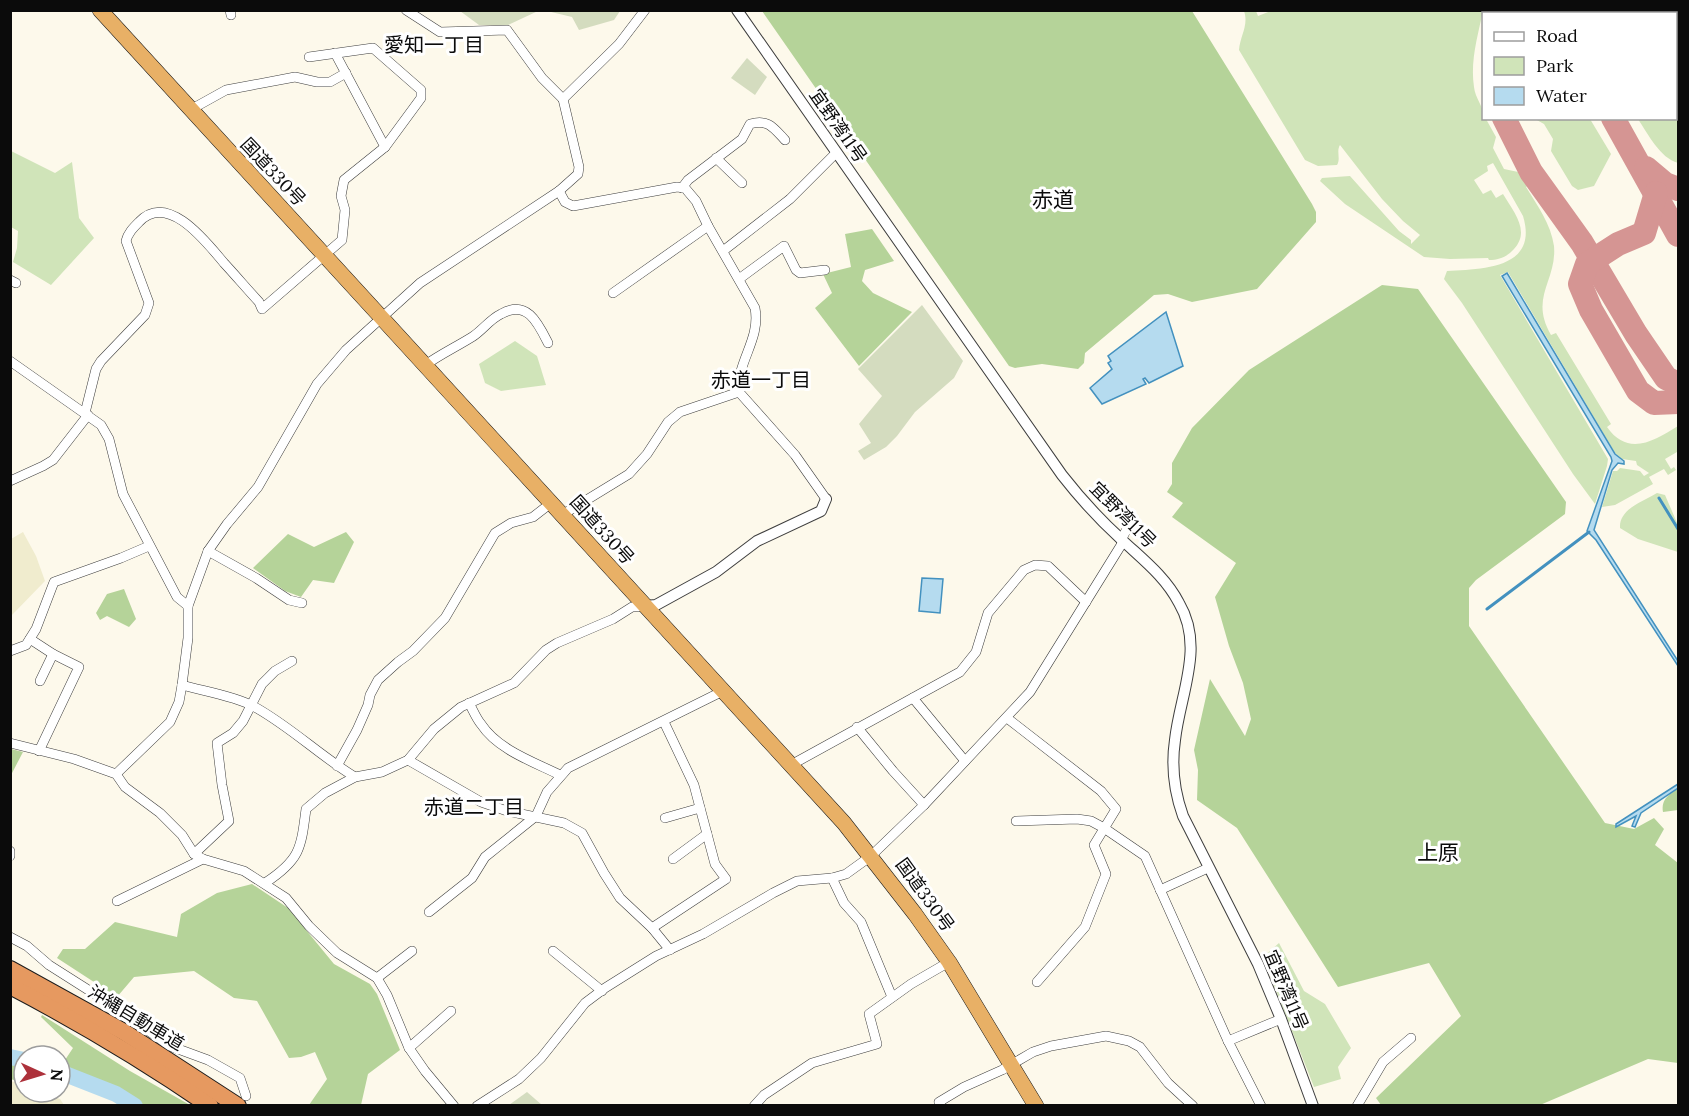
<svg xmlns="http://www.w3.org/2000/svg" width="1689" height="1116" font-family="Lora,'Noto Sans JP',serif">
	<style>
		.farmland { fill: #f0ecce }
		.green { fill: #d0e4b9 }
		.forest { fill: #b5d399 }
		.cemetery { fill: #d4dcbf }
		.water { fill: #b5dbef; stroke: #4391bf; stroke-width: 1.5 }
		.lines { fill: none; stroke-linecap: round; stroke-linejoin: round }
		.stream { stroke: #4391bf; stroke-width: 3 }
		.river { stroke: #b5dbef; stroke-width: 16 }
		.taxiway { stroke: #d59593; stroke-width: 24 }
		.minor-casing { stroke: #3e3e3e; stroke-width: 10 }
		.tertiary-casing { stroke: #3e3e3e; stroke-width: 12 }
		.trunk-casing { stroke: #1c1c1c; stroke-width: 16 }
		.motorway-casing { stroke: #1c1c1c; stroke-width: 18 }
		.minor { stroke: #fff; stroke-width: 9 }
		.tertiary { stroke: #fff; stroke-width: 10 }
		.trunk { stroke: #e8b066; stroke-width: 15 }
		.motorway { stroke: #e69960; stroke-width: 16 }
		.labels { text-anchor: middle; stroke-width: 6; stroke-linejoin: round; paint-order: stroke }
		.street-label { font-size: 18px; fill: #0b0b0b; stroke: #fff }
		.neighbourhood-label { font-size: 20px; fill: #0b0b0b; stroke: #fff }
		.quarter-label { font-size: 21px; fill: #0b0b0b; stroke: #fff }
	</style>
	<rect width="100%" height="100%" fill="#fdf9eb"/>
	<!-- farmland -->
	<g class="farmland">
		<path d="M23,532L36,556L45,581L11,616V539Z"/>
		<path d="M11,1081L24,1086V1092H41L60,1099L64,1105H11Z"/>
	</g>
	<!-- green -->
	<g class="green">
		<path d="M1273,10L1483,11C1478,35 1470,61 1474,87C1475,98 1484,107 1484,118L1486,119L1496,137L1493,148L1504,169L1523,173L1530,184L1526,187C1537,205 1551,224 1554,246C1557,281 1529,297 1551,335L1556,333L1611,424L1607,427C1628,457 1654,441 1678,426V449L1677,452L1665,459L1671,469L1674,467L1676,470L1668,475L1664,469L1649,477L1653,484L1615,505L1602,507L1613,471H1617L1620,468L1640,471L1644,476L1649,473L1637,465L1636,461L1622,459L1615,453L1508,272L1500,275L1608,459L1607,466L1595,504L1573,474L1462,303L1444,279L1447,271C1482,269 1539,269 1523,216L1493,163L1487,166L1488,171L1474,180L1483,194L1491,190L1496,198L1503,194C1513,211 1531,231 1514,249C1507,257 1499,260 1489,260L1488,258L1450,259L1424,257L1345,204L1320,181L1322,178L1350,176L1399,231L1411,240V244L1420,235L1403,221L1382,199L1340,145C1336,151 1341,159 1337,165L1318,166L1305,160L1239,50C1240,36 1249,25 1244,11H1256L1258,16Z"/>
		<path d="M1573,11H1678V163C1660,158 1648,134 1638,119L1676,118V14H1575Z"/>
		<path d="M1535,119H1590L1611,154L1594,186L1578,190L1572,186L1551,151L1553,139L1544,124Z"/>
		<path d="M11,151L55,173L72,162L79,218L94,238L51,285L13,262L17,248L18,231L11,227Z"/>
		<path d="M515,341L537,356L546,385L501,391L485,383L479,364Z"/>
		<path d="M1657,493L1665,495L1678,525V552L1638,539L1620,528C1619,509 1642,502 1657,493Z"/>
		<path d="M1279,943L1304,991L1325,1004L1351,1048L1338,1067L1341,1079L1314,1087L1263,957Z"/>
	</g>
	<!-- forest -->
	<g class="forest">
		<path d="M762,11H1192L1312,204L1316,212V222L1257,289L1192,302L1168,294L1154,295L1085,353L1084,363L1078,369L1042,364L1015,368L1009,366Z"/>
		<path d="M872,229L894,261L865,270L862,281L873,293L912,312L859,366L815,308L832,293L823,274L851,267L845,234Z"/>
		<path d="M1382,285L1418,289L1566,502L1565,514L1476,580L1469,588V626L1605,823L1634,829L1654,818L1664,829L1655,845L1678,863V1063L1648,1059L1540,1105H1381L1376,1098L1461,1016L1429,963L1338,987L1237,828L1197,800L1198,770L1194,750L1210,679L1245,736L1251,719L1243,683L1229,646L1215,597L1236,563L1172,517L1183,503L1167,492L1172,484V463L1192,428L1249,370Z"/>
		<path d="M346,532L354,542L334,583L313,580L301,597L285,591L253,568L288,534L314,547Z"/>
		<path d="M124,589L136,619L129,627L107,616L100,620L96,613L107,594Z"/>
		<path d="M11,749L23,752L11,775L10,749Z"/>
		<path d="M1678,788V810L1663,812C1661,799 1669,795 1678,788Z"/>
		<path d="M252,884L288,908L334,964L370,984L377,994L400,1050L368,1074L361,1105H309L327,1079L315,1052L301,1057L289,1058L257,1001L234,998L194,971L134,977L117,997L57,958L63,949H85L115,922L177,937L181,914L217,893Z"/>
		<path d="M42,1015L130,1071L190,1105H129L122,1101L64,1080L60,1085V1063H63L73,1048L41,1017Z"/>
		<path d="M18,1054L25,1056L24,1084L11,1079V1055Z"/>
	</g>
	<!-- cemetery -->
	<g class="cemetery">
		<path d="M460,11V10L538,11L508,25H479Z"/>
		<path d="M547,11H620L614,20L579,30L572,17Z"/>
		<path d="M747,58L767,77L755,95L731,78Z"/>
		<path d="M922,305L963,361L954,378L915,412L897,436L886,447L864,460L858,451L871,443L859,424L882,396L858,369Z"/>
		<path d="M527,1092L542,1105H509Z"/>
	</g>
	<!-- water -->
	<g class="water">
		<path d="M1507,273L1615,454L1624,461V464L1618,463L1612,470L1594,530L1678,661V666L1596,540L1587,531L1612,461L1611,457L1502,276Z"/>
		<path d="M1166,312L1183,366L1149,383L1145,378L1143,379L1146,384L1102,404L1090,388L1112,369L1108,363L1111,361L1108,356Z"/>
		<path d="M922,578L943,579L940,613L919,611Z"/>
		<path d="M1678,784V788L1641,813L1635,827L1632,826L1636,816L1616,827V824Z"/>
	</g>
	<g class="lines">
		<!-- stream -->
		<g class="stream">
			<path d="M1659,498L1678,529"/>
			<path d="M1487,609L1589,532"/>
		</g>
		<!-- river -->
		<g class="river">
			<path d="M10,1057L24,1060"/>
			<path d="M60,1072L116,1094L135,1106"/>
		</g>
		<!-- taxiway -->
		<g class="taxiway">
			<path d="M1549,10L1550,14"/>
			<path d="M1503,14L1504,10"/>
			<path d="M1504,118L1531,172L1582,243L1636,334L1666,378L1678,384"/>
			<path d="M1613,118L1678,235"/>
			<path d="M1646,168L1665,184L1678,189"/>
			<path d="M1656,193L1644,233L1618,244L1587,264L1580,284L1591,310L1638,391L1654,403L1678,402"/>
		</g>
		<!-- minor casing -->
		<g class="minor-casing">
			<g id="minor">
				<path d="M230,10L231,15"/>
				<path d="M406,10L440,32L507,30L542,78L563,99"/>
				<path d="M335,53L385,147"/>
				<path d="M190,110L226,90L295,77L317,82H330L346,73"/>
				<path d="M716,158L742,183"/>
				<path d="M682,188L688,180L742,139L750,124C768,119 773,127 785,140"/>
				<path d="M559,191L565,202L573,206L677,187L685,188L696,201L708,226L755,308C761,340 736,362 739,392L795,455L826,499"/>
				<path d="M723,251L790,199L836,153"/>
				<path d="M739,279L784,246L796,270L800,273L825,270"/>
				<path d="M10,280L16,283"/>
				<path d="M613,293L708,226"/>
				<path d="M10,361L101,425L109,439L123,494L177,597L188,606"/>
				<path d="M424,366C439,355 456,347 472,337C482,331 490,319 501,314C527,299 538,323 548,343"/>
				<path d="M85,413L96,369L101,361L145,315L149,303L126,241C128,233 133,228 139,222C168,191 207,243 224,263C236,276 247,289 259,302L262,309L342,240L345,210L341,196L344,180L385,147L421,98V90L373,48L309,57"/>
				<path d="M10,481L43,466L53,460L88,415"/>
				<path d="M562,515L629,474L647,454L668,422L680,412L739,392"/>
				<path d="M1121,540L1128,527"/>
				<path d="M208,551L256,578L289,600L302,603"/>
				<path d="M30,639L53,654L79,667L39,751"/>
				<path d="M10,651L26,645L36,629L54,582L121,558L149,546"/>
				<path d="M40,681L53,654"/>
				<path d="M182,685C203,691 235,696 253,706C290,726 320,756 355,777"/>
				<path d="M913,698L965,761"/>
				<path d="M469,703C473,710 476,718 481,724C498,750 534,762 560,775"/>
				<path d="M1007,718L1101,791L1116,809L1094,845L1106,874L1085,927L1037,982"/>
				<path d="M857,727L893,771L924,805"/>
				<path d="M10,743L74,759L116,774L125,787L160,813L182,835L194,854L203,859L244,871L286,898L309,926L337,953L377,978L387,995L409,1048L425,1071L454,1106"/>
				<path d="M408,760L481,802L507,811L564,823L582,833L604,873L620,898L652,928L670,950"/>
				<path d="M791,765L960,672L976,652L988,613L1024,570L1035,565L1048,566L1086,602"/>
				<path d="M337,766L357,730L368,705L370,695L378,680L398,662L413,651L445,618L495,533L511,523L533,517L551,503"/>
				<path d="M116,774L170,722L179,702L182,685L188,638V606L208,551L227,524L258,487L317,384L346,350L420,283L559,191L578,174L579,167L563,99L619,44L645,10"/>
				<path d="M665,818L700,808"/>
				<path d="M1016,821L1077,819L1091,821L1104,828L1145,856L1228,1041L1261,1106"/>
				<path d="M10,851V856"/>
				<path d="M194,854L229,821L222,785L217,743L233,733L243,721L262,684L275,671L292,661"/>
				<path d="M673,859L707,834"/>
				<path d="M832,878L844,903L861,922L892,997"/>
				<path d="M265,883C300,860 301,849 306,809L325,793L355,777L382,772L408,760L434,729L461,707L514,683L546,650L557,643L613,619L632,607L645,606"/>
				<path d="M1160,890L1208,868"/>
				<path d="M117,901L203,859"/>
				<path d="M429,912L472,878L485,857L536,816L547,792L568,768L723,691"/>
				<path d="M652,928L726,879L715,864L694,785L664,722"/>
				<path d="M10,937L27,946L49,965L112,1005L170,1046L208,1060L240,1078L246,1096"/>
				<path d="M553,951L602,991"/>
				<path d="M377,978L412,951"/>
				<path d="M1228,1041L1281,1019"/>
				<path d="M409,1048L451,1011"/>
				<path d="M477,1106L519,1079L541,1058L585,1003L605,988L656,956L703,934L773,893L797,881L832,878L846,874L871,856L924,805L1030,692L1123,542"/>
				<path d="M754,1106L764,1095L812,1063L877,1044L869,1014L911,984L949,962"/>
				<path d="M941,1106L939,1102L964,1087L1002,1070L1033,1052L1051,1046L1106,1036L1129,1041L1140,1047L1168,1083L1193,1106"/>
				<path d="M1357,1106L1383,1062L1411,1038"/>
			</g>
		</g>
		<!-- tertiary casing -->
		<g class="tertiary-casing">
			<g id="tertiary">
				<path d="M737,10L1062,475C1080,498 1099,519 1121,539C1142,559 1165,576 1179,603C1205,647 1180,694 1175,740C1171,767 1174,791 1183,816L1258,964L1281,1019L1313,1106"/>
				<path d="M645,606L656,605L716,572L757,541L821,511L826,499"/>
			</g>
		</g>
		<!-- trunk casing -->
		<g class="trunk-casing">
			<path id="trunk" d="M100,10L844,823L915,914L949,962L1036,1106"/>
		</g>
		<!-- motorway casing -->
		<g class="motorway-casing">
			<g id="motorway">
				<path d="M10,969L124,1032L238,1106"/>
				<path d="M10,986C79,1022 146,1062 210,1106"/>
			</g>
		</g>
		<!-- minor -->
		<use href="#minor" class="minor"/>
		<!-- tertiary -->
		<use href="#tertiary" class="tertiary"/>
		<!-- trunk -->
		<use href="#trunk" class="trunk"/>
		<!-- motorway -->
		<use href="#motorway" class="motorway"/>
	</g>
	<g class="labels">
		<!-- street labels -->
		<g class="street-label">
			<text transform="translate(838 126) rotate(55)" y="6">宜野湾11号</text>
			<text transform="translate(273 172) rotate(47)" y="6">国道330号</text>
			<text transform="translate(1123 515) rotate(45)" y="6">宜野湾11号</text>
			<text transform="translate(602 530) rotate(48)" y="6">国道330号</text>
			<text transform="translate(925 895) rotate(54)" y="6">国道330号</text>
			<text transform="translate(1286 990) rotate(67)" y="6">宜野湾11号</text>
			<text transform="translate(136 1018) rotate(31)" y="6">沖縄自動車道</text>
		</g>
		<!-- neighbourhood labels -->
		<g class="neighbourhood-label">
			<text x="434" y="52">愛知一丁目</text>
			<text x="761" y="387">赤道一丁目</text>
			<text x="474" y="814">赤道二丁目</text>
		</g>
		<!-- quarter labels -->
		<g class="quarter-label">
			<text x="1053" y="207">赤道</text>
			<text x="1438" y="860">上原</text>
		</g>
	</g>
	<!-- border -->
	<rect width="1689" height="1116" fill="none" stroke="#0b0b0b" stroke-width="24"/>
	<!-- legend -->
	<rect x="1482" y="12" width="195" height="108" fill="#ffffff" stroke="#9d9d9d" stroke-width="1.5"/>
	<rect x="1494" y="32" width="30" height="9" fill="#ffffff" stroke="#9d9d9d" stroke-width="1.5"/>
	<text x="1536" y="42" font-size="18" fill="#0b0b0b">Road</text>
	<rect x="1494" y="57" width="30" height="18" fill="#d0e4b9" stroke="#9d9d9d" stroke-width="1.5"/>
	<text x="1536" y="72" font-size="18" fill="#0b0b0b">Park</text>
	<rect x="1494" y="87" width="30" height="18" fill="#b5dbef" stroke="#9d9d9d" stroke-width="1.5"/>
	<text x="1536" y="102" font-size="18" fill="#0b0b0b">Water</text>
	<!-- north arrow -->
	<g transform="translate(42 1074) rotate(94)"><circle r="28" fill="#ffffff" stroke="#9d9d9d" stroke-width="1.5"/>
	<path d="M0-4.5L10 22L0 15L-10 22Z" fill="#ad313b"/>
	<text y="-9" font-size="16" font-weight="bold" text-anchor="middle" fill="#0b0b0b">N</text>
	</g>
</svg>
